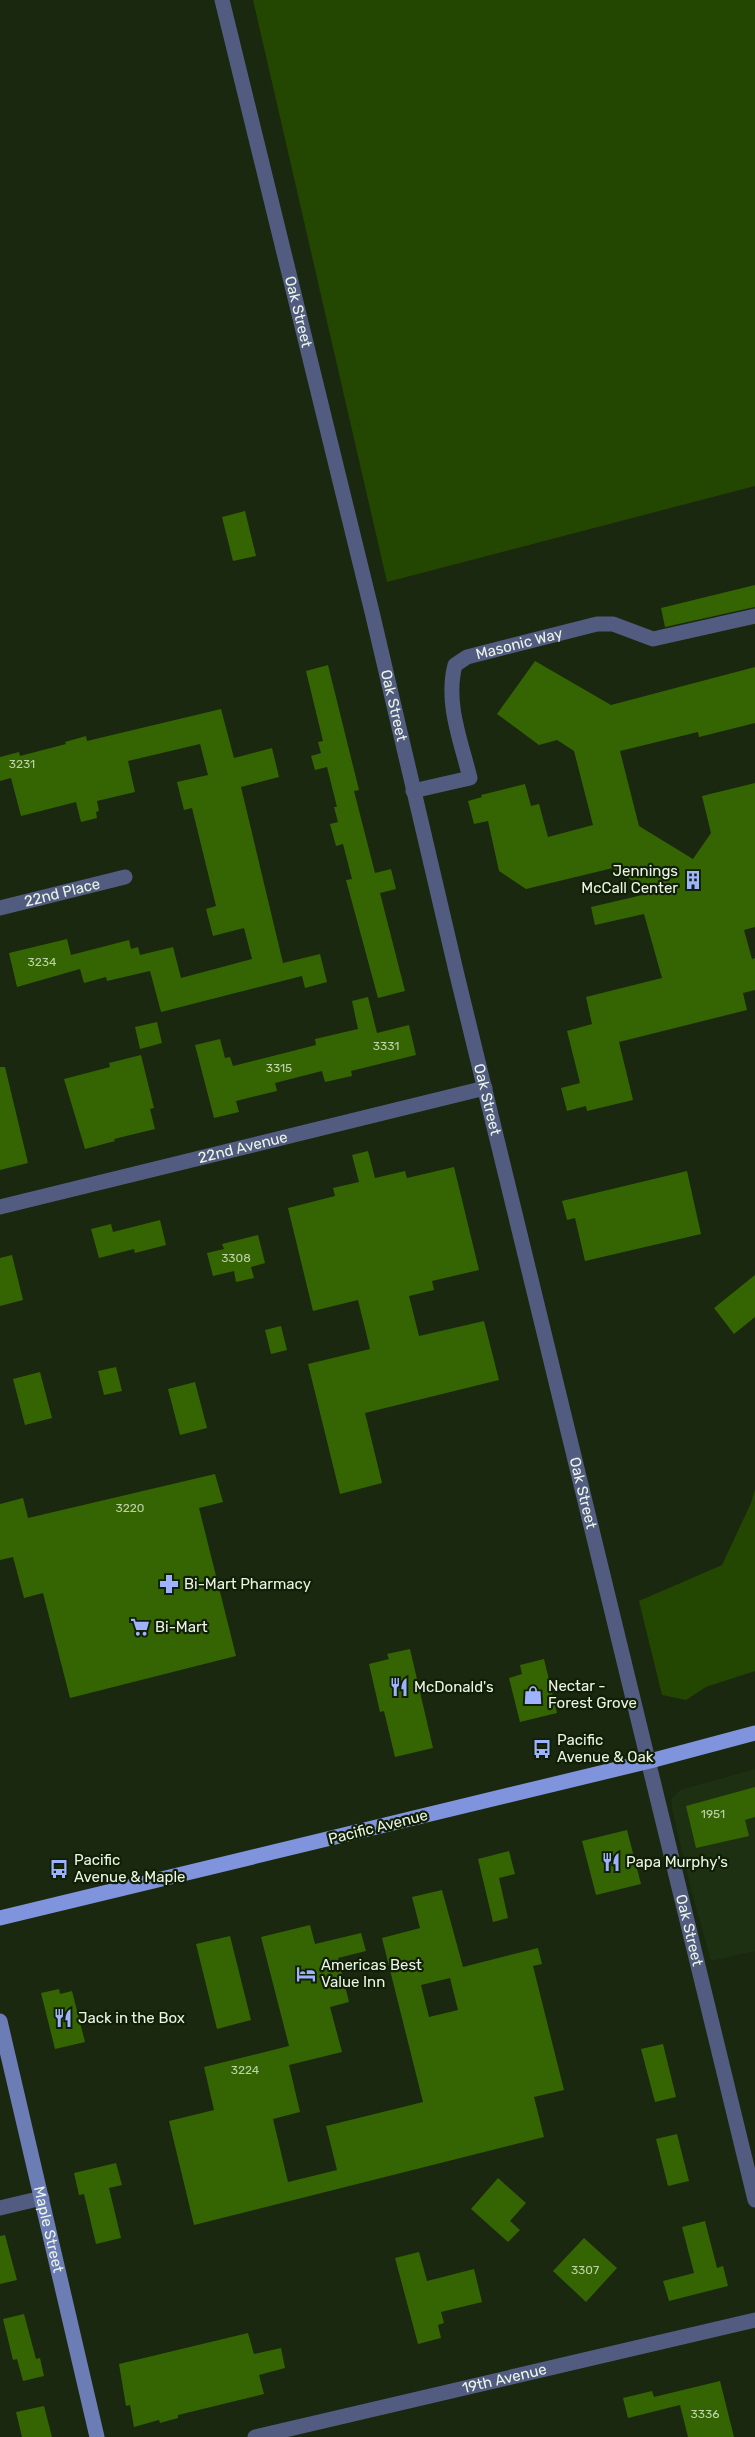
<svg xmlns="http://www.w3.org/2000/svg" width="755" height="2437" font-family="Rubik,sans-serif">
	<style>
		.built { fill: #1d3011 }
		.green { fill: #234600 }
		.building { fill: #356502; fill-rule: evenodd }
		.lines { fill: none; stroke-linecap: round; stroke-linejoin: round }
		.street { stroke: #525c80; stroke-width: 15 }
		.secondary { stroke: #6c7cb4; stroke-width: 15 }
		.primary { stroke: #8094dd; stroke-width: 15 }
		.labels { text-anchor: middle; stroke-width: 4.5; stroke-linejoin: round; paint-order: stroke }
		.number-label { font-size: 12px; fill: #bed1ac }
		.street-label { font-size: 15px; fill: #ebf5e5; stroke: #101f06 }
		.poi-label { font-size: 15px; fill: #ebf5e5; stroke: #101f06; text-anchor: start }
	</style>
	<rect width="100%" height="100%" fill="#19280f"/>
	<!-- built -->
	<path class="built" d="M755,1769V1951L711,1961L691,1889L672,1808V1798L680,1790Z"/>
	<!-- green -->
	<g class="green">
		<path d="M253,0H755V486L387,582Z"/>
		<path d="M755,1489V1671L706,1687L686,1700L662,1695L639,1601L722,1565L751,1503Z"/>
	</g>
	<!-- building -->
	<g class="building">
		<path d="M245,511L256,556L233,561L222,517Z"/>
		<path d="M755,585V607L665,627L661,608Z"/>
		<path d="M535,661L611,705L755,667V723L699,737L698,732L620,751L639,826L693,859L711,833L702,796L755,783V927L744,930L752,959L755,958V990L743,993L747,1010L619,1042L633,1100L587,1111L586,1106L567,1111L561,1088L580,1083L567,1031L592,1024L586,997L662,978L644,914L595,925L591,907L651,893L613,868L526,889L499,871L488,821L474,824L468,801L482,797L481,795L525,784L531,806L539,804L548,837L593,825L574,751L557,740L539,745L497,714Z"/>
		<path d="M328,665L359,790L354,791L375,873L391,869L396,889L380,893L405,991L378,998L346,880L352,879L343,844L336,846L330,824L338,822L334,807H337L327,767L315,770L311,756L321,753L318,742L323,741L306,671Z"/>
		<path d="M221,709L234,758L272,748L279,777L241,787L283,963L320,954L327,982L305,988L302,976L161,1012L150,971L107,981L106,977L84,983L80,969L17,987L9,953L67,939L71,955L129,940L131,949L138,947L140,955L173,947L181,978L252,959L244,928L213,936L206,909L216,906L192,808L184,810L177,782L208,775L200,744L128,761L135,792L97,801L99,811L96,812L97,818L81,822L76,802L21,816L11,778L0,781V757L19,752L20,756L66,744L65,742L86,736L87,741Z"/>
		<path d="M368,997L377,1033L409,1025L416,1055L351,1071L352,1076L325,1082L322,1071L275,1083L277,1091L236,1101L239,1112L214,1118L195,1045L220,1039L225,1058L230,1057L233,1066L316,1045L315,1039L358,1029L352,1001Z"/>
		<path d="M157,1022L162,1043L140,1049L135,1027Z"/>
		<path d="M141,1055L154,1108L150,1109L155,1129L114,1139L115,1141L85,1149L64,1079L110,1067L109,1063Z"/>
		<path d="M0,1067H5L28,1163L0,1170Z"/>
		<path d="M368,1151L375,1178L405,1171L407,1178L454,1167L479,1270L432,1281L434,1290L409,1296L419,1336L484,1321L499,1380L365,1413L382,1483L340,1494L308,1364L370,1349L358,1300L313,1311L288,1208L335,1196L333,1188L359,1182L352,1155Z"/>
		<path d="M687,1171L701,1234L585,1261L575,1218L567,1220L562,1201Z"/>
		<path d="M160,1220L166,1245L135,1253L134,1249L99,1258L91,1229L111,1224L113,1232Z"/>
		<path d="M258,1235L265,1263L251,1267L254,1278L236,1282L234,1271L213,1276L207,1253L224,1249L222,1244Z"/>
		<path d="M12,1255L23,1300L0,1306V1258Z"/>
		<path d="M755,1275V1317L734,1334L714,1308Z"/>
		<path d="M281,1326L287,1350L271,1354L265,1330Z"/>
		<path d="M116,1367L122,1391L104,1395L98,1371Z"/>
		<path d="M40,1372L52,1418L25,1425L13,1379Z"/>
		<path d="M195,1382L207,1428L180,1435L168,1389Z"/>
		<path d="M215,1474L223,1502L199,1508L236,1656L70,1698L43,1593L24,1598L13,1557L0,1560V1504L23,1498L28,1518Z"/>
		<path d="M410,1649L433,1748L395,1757L384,1711L380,1712L369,1664L389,1659L387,1654Z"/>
		<path d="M544,1659L557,1713L520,1722L509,1678L522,1674L520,1665Z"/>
		<path d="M755,1787V1817L745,1820L749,1836L696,1848L686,1806Z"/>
		<path d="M627,1830L641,1884L596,1895L582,1841Z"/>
		<path d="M509,1851L515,1874L499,1878L508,1918L493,1922L478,1859Z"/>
		<path d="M442,1890L463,1967L538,1948L542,1964L533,1966L564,2090L534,2097L544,2137L194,2225L169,2121L214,2110L204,2067L289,2046L261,1937L310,1925L315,1944L361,1933L366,1951L338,1958L349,2002L330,2007L342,2052L289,2065L300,2112L273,2119L288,2182L337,2170L326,2126L423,2102L382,1938L420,1928L412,1897ZM450,1978L458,2010L429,2017L421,1985Z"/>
		<path d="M230,1936L251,2020L217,2029L196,1944Z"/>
		<path d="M59,1989L60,1994L72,1991L85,2042L55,2049L41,1993Z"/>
		<path d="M663,2044L676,2097L655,2102L641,2049Z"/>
		<path d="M677,2134L689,2181L668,2186L656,2139Z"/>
		<path d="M116,2163L122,2185L109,2188L121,2238L96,2244L84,2194L79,2195L74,2173Z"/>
		<path d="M498,2178L526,2203L510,2221L520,2230L508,2242L471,2209Z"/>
		<path d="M705,2221L717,2268L723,2266L728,2286L669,2301L663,2281L694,2273L682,2227Z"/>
		<path d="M5,2235L17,2280L0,2284V2236Z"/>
		<path d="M584,2238L617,2268L586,2302L553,2271Z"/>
		<path d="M419,2252L427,2281L474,2269L482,2302L441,2312L444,2323L438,2325L441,2338L418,2344L395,2258Z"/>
		<path d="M24,2314L36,2359L40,2358L44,2376L23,2381L17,2359L13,2360L3,2319Z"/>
		<path d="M248,2333L254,2354L281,2348L285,2368L259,2375L264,2394L178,2415V2418L160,2423L159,2420L134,2427L130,2405L126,2406L119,2364Z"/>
		<path d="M720,2381L734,2437H688L680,2405L628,2418L623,2398L652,2391L654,2397Z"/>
		<path d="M44,2406L52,2437H22L16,2412Z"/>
	</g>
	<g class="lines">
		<!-- street -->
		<g class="street">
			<path id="s1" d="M222,0L372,612L457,975L755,2200"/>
			<path id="s2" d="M413,791L470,778C461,741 445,703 455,665L467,657L597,624H613L653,639L755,616"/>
			<path id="s3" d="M0,908L125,877"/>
			<path id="s4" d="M0,1207L485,1088"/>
			<path d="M0,2208L42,2198"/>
			<path id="s5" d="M255,2437L755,2320"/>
		</g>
		<!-- secondary -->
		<path class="secondary" id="s6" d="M0,2021L97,2437"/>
		<!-- primary -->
		<path class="primary" d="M0,1918L650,1761L755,1733"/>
	</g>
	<!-- icons -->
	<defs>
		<g id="building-bare" transform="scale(1.5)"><path d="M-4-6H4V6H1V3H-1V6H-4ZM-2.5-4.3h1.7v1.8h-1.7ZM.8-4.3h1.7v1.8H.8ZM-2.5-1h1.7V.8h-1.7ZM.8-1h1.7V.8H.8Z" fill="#9eb3fd" stroke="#101f06" stroke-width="2.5" paint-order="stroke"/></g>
		<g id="pharmacy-bare" transform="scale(1.5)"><path d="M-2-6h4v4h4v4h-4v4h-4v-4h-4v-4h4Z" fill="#9eb3fd" stroke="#101f06" stroke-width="2.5" paint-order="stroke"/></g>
		<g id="supermarket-bare" transform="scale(1.5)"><path d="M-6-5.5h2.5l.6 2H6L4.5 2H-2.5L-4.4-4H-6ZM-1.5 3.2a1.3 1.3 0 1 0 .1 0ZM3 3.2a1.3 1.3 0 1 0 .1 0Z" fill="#9eb3fd" stroke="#101f06" stroke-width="2.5" paint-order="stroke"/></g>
		<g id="restaurant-bare" transform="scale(1.5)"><path d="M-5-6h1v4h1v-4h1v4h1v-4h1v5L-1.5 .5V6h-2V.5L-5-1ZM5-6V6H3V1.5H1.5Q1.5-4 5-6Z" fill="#9eb3fd" stroke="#101f06" stroke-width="2.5" paint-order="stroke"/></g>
		<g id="shop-bare" transform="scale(1.5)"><path d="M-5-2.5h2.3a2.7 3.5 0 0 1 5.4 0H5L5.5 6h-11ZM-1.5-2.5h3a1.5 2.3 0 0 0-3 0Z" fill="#9eb3fd" stroke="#101f06" stroke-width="2.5" paint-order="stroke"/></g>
		<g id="bus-bare" transform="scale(1.5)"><path d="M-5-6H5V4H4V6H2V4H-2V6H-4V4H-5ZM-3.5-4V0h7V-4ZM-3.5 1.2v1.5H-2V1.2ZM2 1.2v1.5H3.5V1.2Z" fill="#9eb3fd" stroke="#101f06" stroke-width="2.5" paint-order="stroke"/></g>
		<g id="hotel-bare" transform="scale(1.5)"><path d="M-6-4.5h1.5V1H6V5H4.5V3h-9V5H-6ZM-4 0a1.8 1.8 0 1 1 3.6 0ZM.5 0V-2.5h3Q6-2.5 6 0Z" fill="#9eb3fd" stroke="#101f06" stroke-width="2.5" paint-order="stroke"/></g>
	</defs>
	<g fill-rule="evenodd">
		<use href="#building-bare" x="693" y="880"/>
		<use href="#pharmacy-bare" x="169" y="1584"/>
		<use href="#supermarket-bare" x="140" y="1627"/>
		<use href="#restaurant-bare" x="399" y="1687"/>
		<use href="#shop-bare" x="533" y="1695"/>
		<use href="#bus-bare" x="542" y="1749"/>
		<use href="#restaurant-bare" x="611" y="1862"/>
		<use href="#bus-bare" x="59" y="1869"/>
		<use href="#hotel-bare" x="306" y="1974"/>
		<use href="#restaurant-bare" x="63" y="2018"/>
	</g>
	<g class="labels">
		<!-- number labels -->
		<g class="number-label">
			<text x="22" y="768">3231</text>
			<text x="42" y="966">3234</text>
			<text x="386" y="1050">3331</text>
			<text x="279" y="1072">3315</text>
			<text x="236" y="1262">3308</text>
			<text x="130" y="1512">3220</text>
			<text x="713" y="1818">1951</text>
			<text x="245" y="2074">3224</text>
			<text x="585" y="2274">3307</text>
			<text x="705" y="2418">3336</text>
		</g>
		<!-- street labels -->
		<g class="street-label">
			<text dy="5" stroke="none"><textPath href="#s1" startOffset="321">Oak Street</textPath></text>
			<text dy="5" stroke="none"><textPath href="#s2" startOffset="242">Masonic Way</textPath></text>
			<text dy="5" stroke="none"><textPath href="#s1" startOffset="726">Oak Street</textPath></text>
			<text dy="5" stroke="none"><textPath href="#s3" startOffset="64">22nd Place</textPath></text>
			<text dy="5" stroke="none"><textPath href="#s1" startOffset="1131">Oak Street</textPath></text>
			<text dy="5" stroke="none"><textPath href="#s4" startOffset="250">22nd Avenue</textPath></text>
			<text dy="5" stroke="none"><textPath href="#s1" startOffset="1536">Oak Street</textPath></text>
			<text transform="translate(378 1827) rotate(-14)" y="5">Pacific Avenue</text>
			<text dy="5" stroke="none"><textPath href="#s1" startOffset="1986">Oak Street</textPath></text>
			<text dy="5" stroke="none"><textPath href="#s6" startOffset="214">Maple Street</textPath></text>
			<text dy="5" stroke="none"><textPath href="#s5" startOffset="256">19th Avenue</textPath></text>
		</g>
		<!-- poi labels -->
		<g class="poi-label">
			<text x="678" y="876" text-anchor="end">Jennings<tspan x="678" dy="17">McCall Center</tspan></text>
			<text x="184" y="1589">Bi-Mart Pharmacy</text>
			<text x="155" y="1632">Bi-Mart</text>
			<text x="548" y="1691">Nectar -<tspan x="548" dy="17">Forest Grove</tspan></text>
			<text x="414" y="1692">McDonald's</text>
			<text x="557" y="1745">Pacific<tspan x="557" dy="17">Avenue &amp; Oak</tspan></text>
			<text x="74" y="1865">Pacific<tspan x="74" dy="17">Avenue &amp; Maple</tspan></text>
			<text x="626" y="1867">Papa Murphy's</text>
			<text x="321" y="1970">Americas Best<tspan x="321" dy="17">Value Inn</tspan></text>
			<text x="78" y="2023">Jack in the Box</text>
		</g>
	</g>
</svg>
